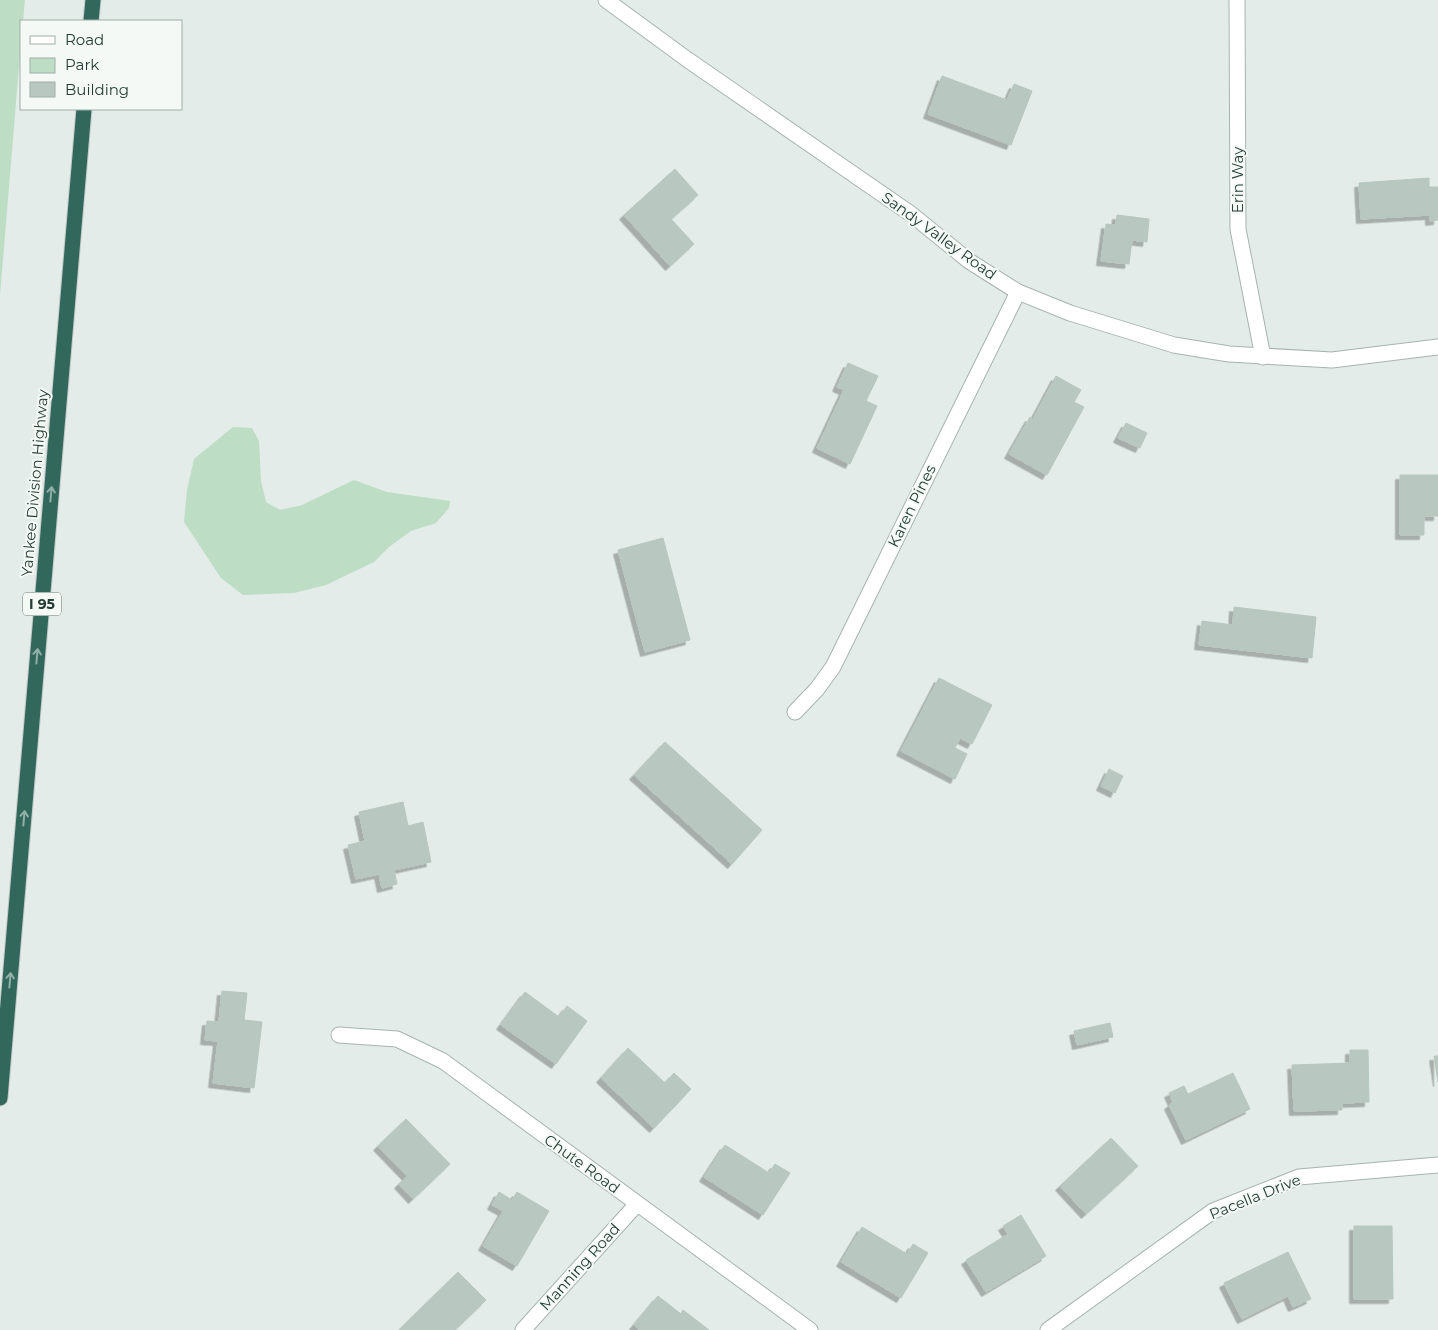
<svg xmlns="http://www.w3.org/2000/svg" width="1438" height="1330" font-family="Montserrat,sans-serif">
	<style>
		.green { fill: #bdddc5 }
		.building { fill: #b9c7c1; stroke: #b6c6bf; filter: url(#shadow) }
		.lines { fill: none; stroke-linecap: round; stroke-linejoin: round }
		.minor-casing { stroke: #a6b4af; stroke-width: 17 }
		.motorway-casing { stroke: #c2c9c7; stroke-width: 17 }
		.minor { stroke: #fff; stroke-width: 15 }
		.motorway { stroke: #31685b; stroke-width: 15 }
		.oneway { stroke: #92b0a8 }
		.labels { text-anchor: middle; stroke-width: 4; stroke-linejoin: round; paint-order: stroke }
		.shield { fill: #f4f9f6; stroke: #627570; stroke-width: 1 }
		.shield-label { font-size: 14px; font-weight: bold; fill: #243d36 }
		.street-label { font-size: 15px; fill: #243d36; stroke: #f4f9f6 }
	</style>
	<defs>
		<filter id="shadow"><feDropShadow dx="-4.5" dy="4.5" stdDeviation="0" flood-color="#0004"/></filter>
	</defs>
	<rect width="100%" height="100%" fill="#e3ece8"/>
	<!-- green -->
	<g class="green">
		<path d="M0,0H25L23,21H21V42L0,295Z"/>
		<path d="M233,427L252,428L259,441L261,481L266,502L280,510L302,505L354,480L387,492L450,501L449,508L436,523L411,531L389,547L374,562L326,585L294,593L243,595L221,578L184,522L187,490L194,459Z"/>
	</g>
	<!-- building -->
	<g class="building">
		<path d="M942,76L1007,100L1014,84L1032,91L1011,145L928,114Z"/>
		<path d="M675,169L698,195L671,219L694,244L670,266L624,215Z"/>
		<path d="M1429,178V187H1438V220L1430,221V215L1361,219L1359,183Z"/>
		<path d="M1117,215L1149,219L1147,242L1132,240L1129,264L1101,261L1106,224L1116,225Z"/>
		<path d="M848,363L878,376L866,401L877,406L850,464L817,448L844,390L837,387Z"/>
		<path d="M1056,376L1081,390L1074,402L1084,407L1047,475L1009,454L1030,417L1033,419Z"/>
		<path d="M1126,423L1147,433L1140,448L1118,438Z"/>
		<path d="M1400,475H1438V516H1424V535H1400Z"/>
		<path d="M663,538L690,640L645,652L618,550Z"/>
		<path d="M1234,607L1316,617L1312,658L1199,645L1202,621L1233,625Z"/>
		<path d="M939,678L992,705L972,744L960,738L955,748L967,754L955,779L901,751Z"/>
		<path d="M665,742L762,830L732,864L634,775Z"/>
		<path d="M1109,769L1123,776L1115,793L1101,786Z"/>
		<path d="M403,802L408,826L423,822L431,862L394,870L397,884L382,888L379,874L356,879L348,845L365,841L359,812Z"/>
		<path d="M222,991L247,993L244,1020L262,1022L254,1088L213,1083L218,1041L205,1040L207,1021L219,1022Z"/>
		<path d="M525,992L559,1017L567,1006L587,1021L556,1064L501,1025Z"/>
		<path d="M1110,1023L1113,1037L1077,1045L1074,1031Z"/>
		<path d="M628,1048L665,1083L674,1073L691,1089L654,1128L601,1078Z"/>
		<path d="M1350,1050H1368L1369,1102L1342,1103V1110L1294,1111L1292,1065L1350,1063Z"/>
		<path d="M1434,1056H1438V1082Z"/>
		<path d="M1233,1073L1250,1109L1186,1140L1169,1105L1173,1102L1169,1093L1184,1086L1188,1094Z"/>
		<path d="M406,1119L450,1164L413,1199L399,1184L407,1176L378,1146Z"/>
		<path d="M1111,1138L1138,1166L1086,1214L1060,1186Z"/>
		<path d="M725,1145L769,1173L775,1164L790,1173L763,1215L704,1177Z"/>
		<path d="M499,1192L512,1200L517,1192L549,1211L517,1266L483,1246L503,1211L492,1205Z"/>
		<path d="M1021,1215L1046,1256L986,1292L966,1260L1008,1234L1003,1226Z"/>
		<path d="M1354,1226H1392L1393,1299H1354Z"/>
		<path d="M862,1227L907,1254L913,1244L928,1253L901,1298L841,1262Z"/>
		<path d="M1288,1252L1311,1299L1293,1307L1288,1296L1242,1319L1224,1283Z"/>
		<path d="M458,1272L486,1300L455,1330H399Z"/>
		<path d="M658,1296L681,1314L683,1310L709,1330H640L634,1325Z"/>
	</g>
	<g class="lines">
		<!-- minor casing -->
		<g class="minor-casing">
			<g id="minor">
				<path d="M606,0L688,60L911,214L969,261L1018,292L1070,313L1174,345L1229,354L1332,360L1438,347"/>
				<path d="M1237,0L1238,229L1263,357"/>
				<path d="M795,712L817,689L833,667L1018,292"/>
				<path d="M339,1035L397,1039L443,1061L810,1330"/>
				<path d="M523,1330L637,1204"/>
				<path d="M1048,1330L1213,1211L1299,1177L1438,1165"/>
			</g>
		</g>
		<!-- motorway casing -->
		<g class="motorway-casing">
			<g id="motorway">
				<path d="M91,21L93,0"/>
				<path d="M0,1098L84,109"/>
			</g>
		</g>
		<!-- minor -->
		<use href="#minor" class="minor"/>
		<!-- motorway -->
		<use href="#motorway" class="motorway"/>
	</g>
	<!-- one-way arrows -->
	<defs><path id="oneway-shaft" d="M-6 0H5M1.5-3L5.5 0L1.5 3" fill="none" stroke-width="1.6" stroke-linecap="round" stroke-linejoin="round" transform="scale(1.25)"/></defs>
	<g class="oneway">
		<use href="#oneway-shaft" transform="translate(51 494) rotate(-85)"/>
		<use href="#oneway-shaft" transform="translate(37 656) rotate(-85)"/>
		<use href="#oneway-shaft" transform="translate(24 818) rotate(-85)"/>
		<use href="#oneway-shaft" transform="translate(10 980) rotate(-85)"/>
	</g>
	<g class="labels">
		<!-- shield labels -->
		<rect class="shield" x="23" y="592.5" width="38" height="23" rx="4"/>
		<g class="shield-label">
			<text x="42" y="609">I 95</text>
		</g>
		<!-- street labels -->
		<g class="street-label">
			<text transform="translate(1238 180) rotate(-90)" y="5">Erin Way</text>
			<text transform="translate(939 236) rotate(36)" y="5">Sandy Valley Road</text>
			<text transform="translate(35 483) rotate(-85)" y="5">Yankee Division Highway</text>
			<text transform="translate(912 506) rotate(-64)" y="5">Karen Pines</text>
			<text transform="translate(582 1164) rotate(36)" y="5">Chute Road</text>
			<text transform="translate(1255 1197) rotate(-22)" y="5">Pacella Drive</text>
			<text transform="translate(580 1267) rotate(-48)" y="5">Manning Road</text>
		</g>
	</g>
	<!-- legend -->
	<rect x="20" y="20" width="162" height="90" fill="#f4f9f6" stroke="#a1aea9"/>
	<rect x="30" y="36" width="25" height="8" fill="#ffffff" stroke="#a1aea9"/>
	<text x="65" y="45" font-size="15" fill="#243d36">Road</text>
	<rect x="30" y="58" width="25" height="15" fill="#bdddc5" stroke="#a1aea9"/>
	<text x="65" y="70" font-size="15" fill="#243d36">Park</text>
	<rect x="30" y="82" width="25" height="15" fill="#b9c7c1" stroke="#a1aea9"/>
	<text x="65" y="95" font-size="15" fill="#243d36">Building</text>
</svg>
